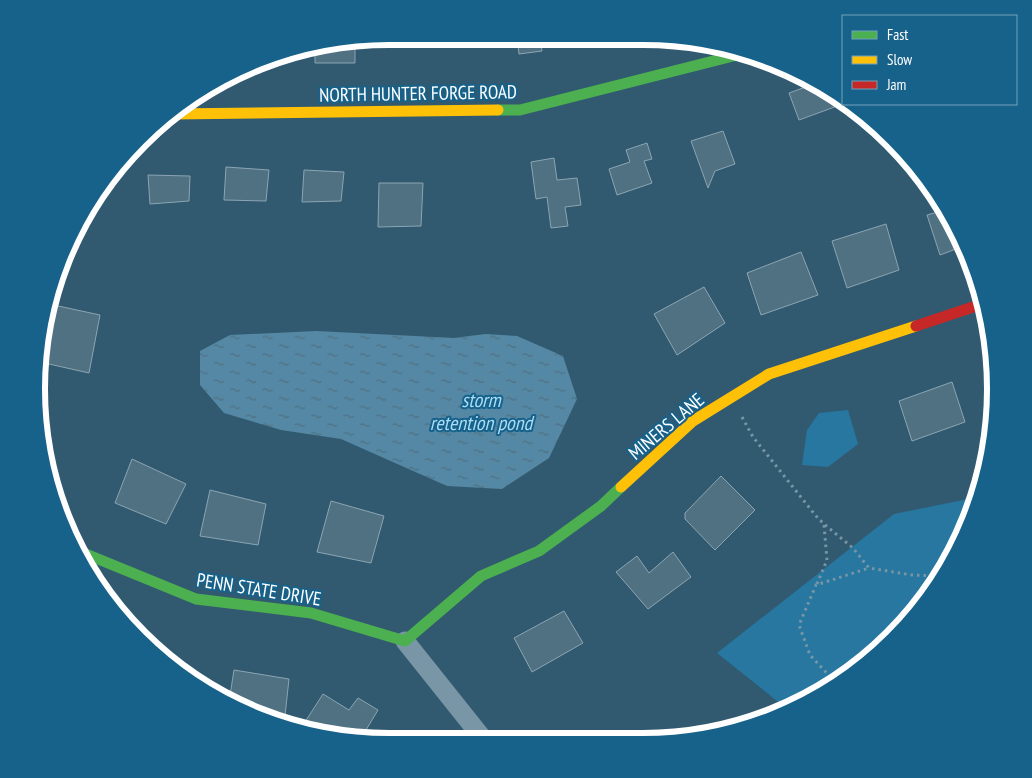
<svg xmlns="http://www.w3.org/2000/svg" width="1032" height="778" font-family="'PT Sans Narrow',sans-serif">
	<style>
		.park { fill: #2777a0 }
		.water { fill: url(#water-ripples) }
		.building { fill: #4f7182; stroke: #8ca5b3 }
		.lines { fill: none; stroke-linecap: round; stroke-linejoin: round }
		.path { stroke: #7896a5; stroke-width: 3; stroke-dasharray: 2.5 4; stroke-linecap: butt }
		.street { stroke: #7896a5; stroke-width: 19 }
		.fast { stroke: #4caf50; stroke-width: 11 }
		.slow { stroke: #ffc107; stroke-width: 11 }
		.jam { stroke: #c62828; stroke-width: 11 }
		.labels { text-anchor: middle; stroke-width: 4; stroke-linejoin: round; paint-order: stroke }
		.street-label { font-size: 19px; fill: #fff; stroke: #16628b }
		.water-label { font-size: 20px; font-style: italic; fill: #abddf6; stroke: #16628b }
		.rim { fill: none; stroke: #fff; stroke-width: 6 }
	</style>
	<defs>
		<pattern id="water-ripples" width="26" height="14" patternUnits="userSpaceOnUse" patternTransform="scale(1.25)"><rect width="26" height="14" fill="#5488a5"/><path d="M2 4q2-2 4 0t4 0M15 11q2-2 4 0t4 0" fill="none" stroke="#517081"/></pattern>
	</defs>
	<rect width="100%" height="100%" fill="#315a70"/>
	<!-- park -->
	<g class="park">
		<path d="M848,410L858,444L828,467L802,465L807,430L819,413Z"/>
		<path d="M978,497L948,566L908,622L858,669L787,709L717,653L894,514Z"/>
	</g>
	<!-- water -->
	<path class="water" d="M316,331L454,338L485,334L517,336L563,356L577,399L549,458L502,489L447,486L341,439L281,430L224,413L200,385V351L230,335Z"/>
	<!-- building -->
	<g class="building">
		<path d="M517,37H540L542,51L519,54Z"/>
		<path d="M355,41V63H315V46Z"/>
		<path d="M814,84L836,94L840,105L799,120L789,93Z"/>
		<path d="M723,131L735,164L715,171L708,188L691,141Z"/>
		<path d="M647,143L652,159L644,161L652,183L617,195L609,169L630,162L626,150Z"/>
		<path d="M554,158L557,180L577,178L581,205L565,207L568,226L551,228L547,197L536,199L531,162Z"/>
		<path d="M226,167L269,170L266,201L224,200Z"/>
		<path d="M304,170L344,172L341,201L302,202Z"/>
		<path d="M148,175L190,176L189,201L150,204Z"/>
		<path d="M379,183H423L421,226L378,227Z"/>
		<path d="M945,210L960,233L964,246L940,255L927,215Z"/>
		<path d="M886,224L899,270L847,288L832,241Z"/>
		<path d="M801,252L818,295L761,315L747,273Z"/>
		<path d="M704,287L725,323L677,355L654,314Z"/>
		<path d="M49,304L100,315L89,373L40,362L43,320Z"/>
		<path d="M952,382L965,422L912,441L899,401Z"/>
		<path d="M132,459L186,484L166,524L115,503Z"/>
		<path d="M721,476L755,510L715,550L685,519V513Z"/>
		<path d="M210,490L266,504L258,545L200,536Z"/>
		<path d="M331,501L384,516L371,563L317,552Z"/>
		<path d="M673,552L691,577L648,609L616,572L637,556L649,573Z"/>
		<path d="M564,611L583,643L532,672L514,638Z"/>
		<path d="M234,670L289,679L284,725L276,723L229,702Z"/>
		<path d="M323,694L349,710L358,698L378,710L360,740L312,730L303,725Z"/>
	</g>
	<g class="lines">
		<!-- path -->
		<g class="path">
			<path d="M742,417L753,437L816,516L824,524L853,548L869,568L912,575L941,576"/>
			<path d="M817,584L827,560L824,525"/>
			<path d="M835,682L810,655L799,625L816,585L869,568"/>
		</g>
		<!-- street -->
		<path class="street" d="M405,641L484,740"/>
		<!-- fast -->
		<g class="fast">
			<path d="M498,110H520L745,53"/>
			<path d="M81,552L196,599L311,613L405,641L481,576L539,551L601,506L621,487"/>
		</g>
		<!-- slow -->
		<g class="slow">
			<path d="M173,114L498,110"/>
			<path d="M621,487L693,421L769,374L916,326"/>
		</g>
		<!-- jam -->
		<path class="jam" d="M916,326L985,303"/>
	</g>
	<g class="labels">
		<!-- street labels -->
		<g class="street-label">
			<text transform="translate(418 93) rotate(-1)" y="7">NORTH HUNTER FORGE ROAD</text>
			<text transform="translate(666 426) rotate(-40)" y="7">MINERS LANE</text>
			<text transform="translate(259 589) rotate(9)" y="7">PENN STATE DRIVE</text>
		</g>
		<!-- water labels -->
		<g class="water-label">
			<text x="481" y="407">storm<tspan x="481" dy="23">retention pond</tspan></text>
		</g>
	</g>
	<!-- crop -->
	<path d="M0 0H1032V778H0ZM389 45H643A344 344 0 0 1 987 389V389A344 344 0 0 1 643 733H389A344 344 0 0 1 45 389V389A344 344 0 0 1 389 45Z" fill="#16628b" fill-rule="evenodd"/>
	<path class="rim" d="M389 45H643A344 344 0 0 1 987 389V389A344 344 0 0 1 643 733H389A344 344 0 0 1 45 389V389A344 344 0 0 1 389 45Z"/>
	<!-- legend -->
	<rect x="842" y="15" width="175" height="90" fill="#16628b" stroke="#73a1b9"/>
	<rect x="852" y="31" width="25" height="8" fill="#4caf50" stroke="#73a1b9"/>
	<text x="887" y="40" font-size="15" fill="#ffffff">Fast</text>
	<rect x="852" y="56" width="25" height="8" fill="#ffc107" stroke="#73a1b9"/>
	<text x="887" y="65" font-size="15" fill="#ffffff">Slow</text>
	<rect x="852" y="81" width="25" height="8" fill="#c62828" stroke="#73a1b9"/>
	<text x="887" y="90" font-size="15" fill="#ffffff">Jam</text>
</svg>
